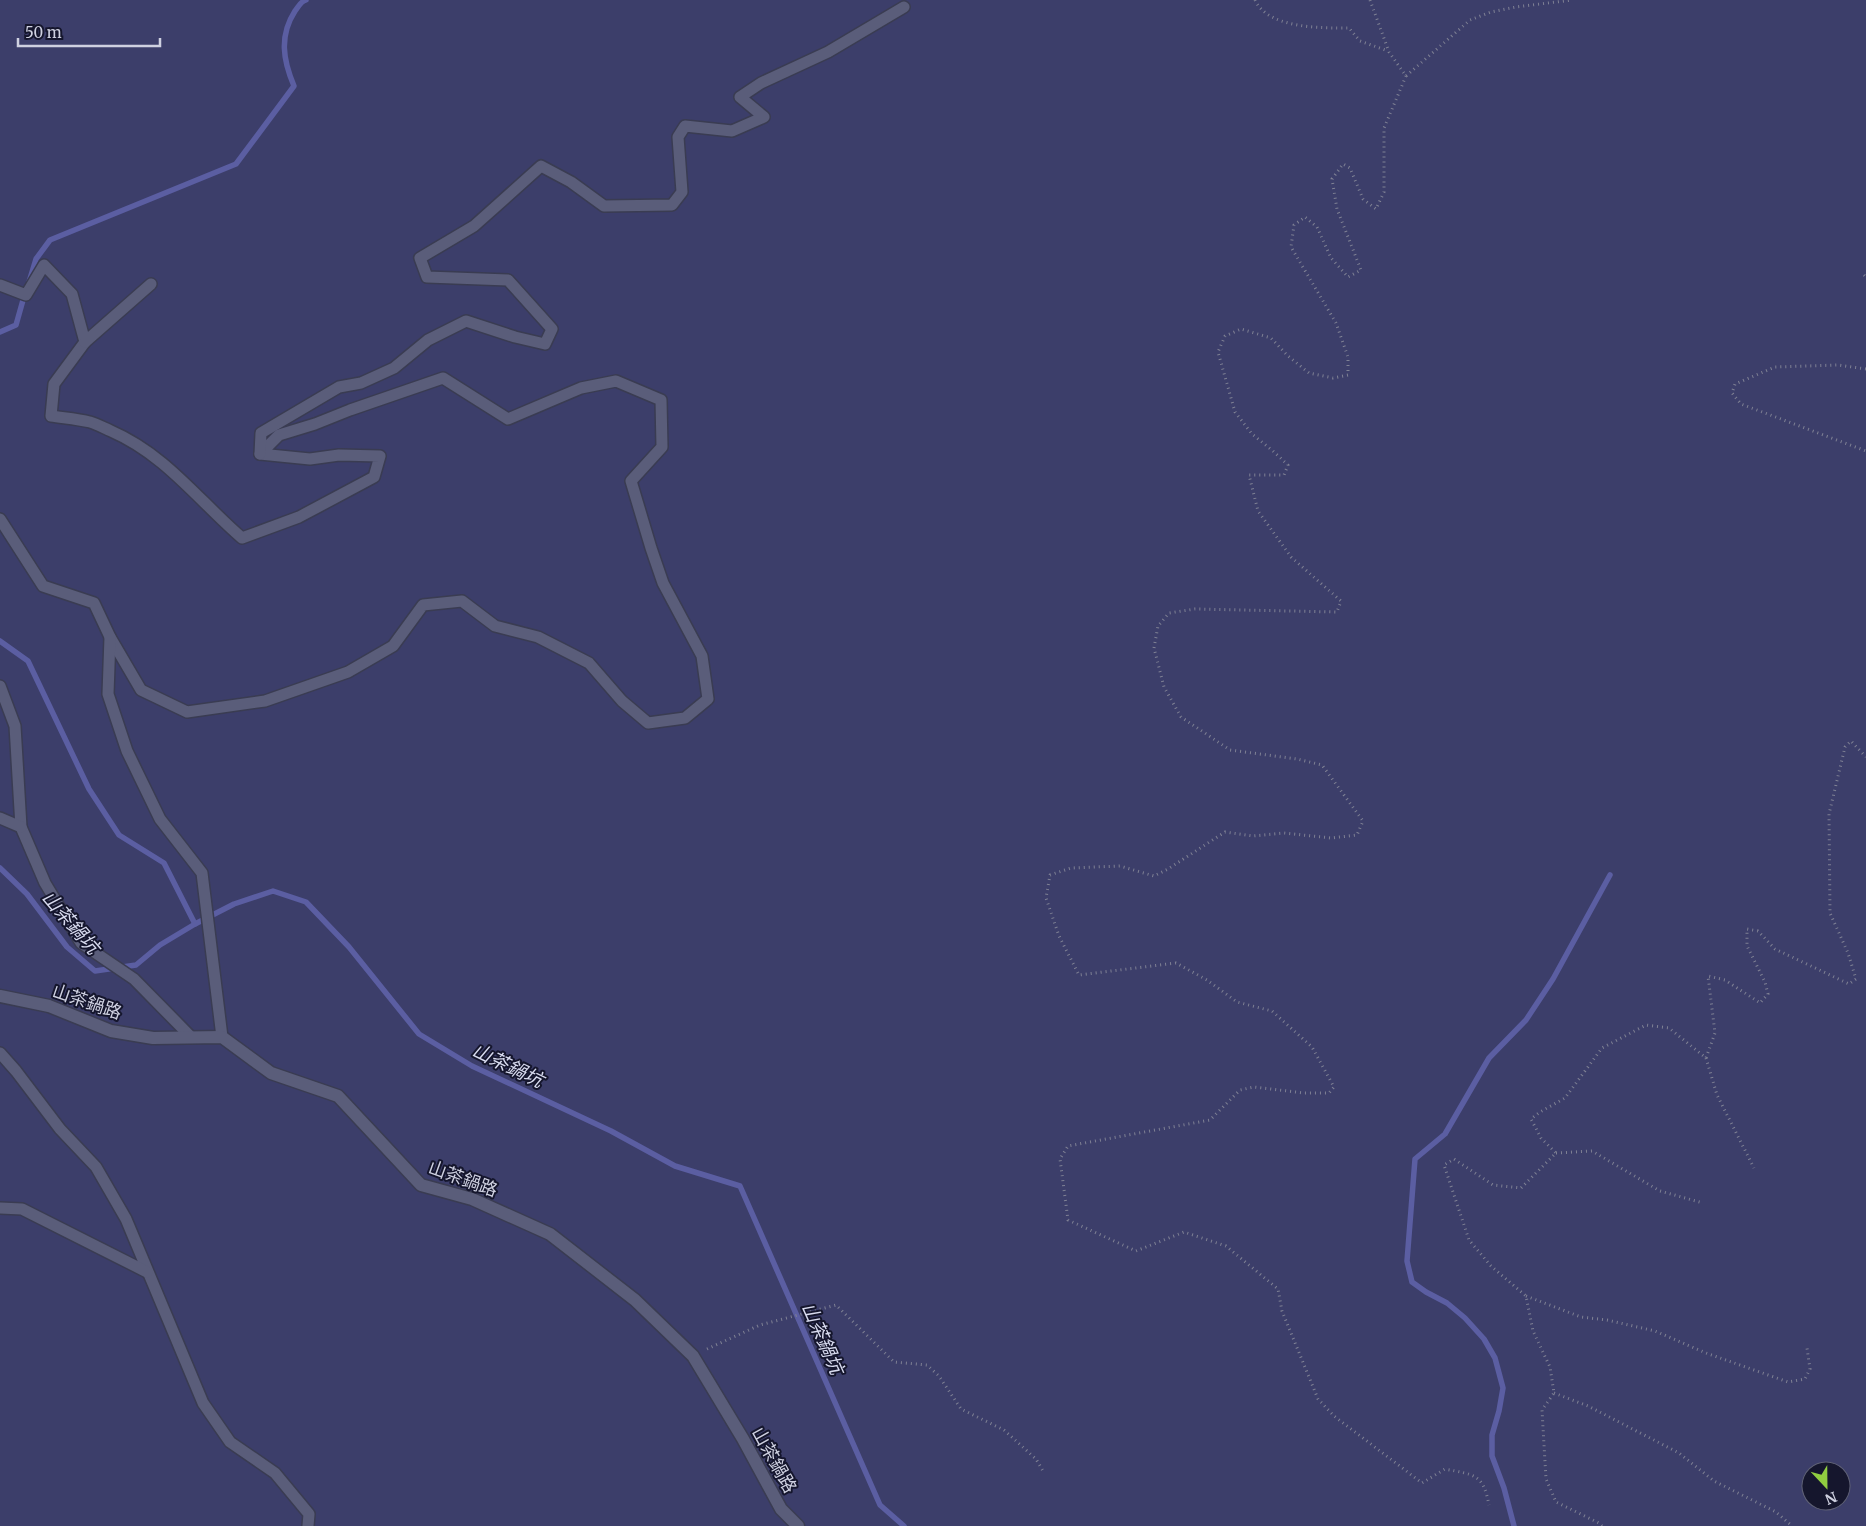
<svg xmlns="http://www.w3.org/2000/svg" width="1866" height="1526" font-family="Merriweather,'Noto Sans TC',serif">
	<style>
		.green { fill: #3c3e6a; fill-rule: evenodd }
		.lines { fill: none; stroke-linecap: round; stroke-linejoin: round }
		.stream { stroke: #5b5ea2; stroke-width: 5.5 }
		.lane-casing { stroke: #3a3c52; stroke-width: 14 }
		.street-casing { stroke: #3a3c52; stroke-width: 15 }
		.path { stroke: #7f8194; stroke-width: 3; stroke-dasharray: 1 4; stroke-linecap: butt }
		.lane { stroke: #5a5d7a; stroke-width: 11 }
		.street { stroke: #5a5d7a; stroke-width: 12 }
		.labels { text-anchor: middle; stroke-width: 4; stroke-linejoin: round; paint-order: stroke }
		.street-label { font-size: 18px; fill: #cfd1e1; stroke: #15162d }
		.water-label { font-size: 19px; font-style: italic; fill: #d8dbef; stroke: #15162d }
	</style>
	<rect width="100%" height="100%" fill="#1e2037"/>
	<!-- green -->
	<path class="green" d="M0,0H1866V1526H0ZM1811,1471H1841V1501H1811Z"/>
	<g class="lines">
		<!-- stream -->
		<g class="stream">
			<path d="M29,282L36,259L50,240L236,164L294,86C283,60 279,36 295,11C299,6 300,2 306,0"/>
			<path d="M0,332L16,325L25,293"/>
			<path d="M0,641L28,661L89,789L119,835L164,863L195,924"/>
			<path d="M0,868L27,894L67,947L95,971L136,965L160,945L195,924L234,904L273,891L306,902L349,947L419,1034L472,1066L611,1131L675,1166L740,1186L880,1505L904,1526"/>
			<path d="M1514,1526L1504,1488L1492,1456V1435L1499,1411L1503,1388L1495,1358L1484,1339L1465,1318L1447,1303L1426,1292L1412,1282L1407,1261L1415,1159L1445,1134L1489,1058L1526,1020L1553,979L1610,875"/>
		</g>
		<!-- lane casing -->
		<g class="lane-casing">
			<g id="lane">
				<path d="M0,285L26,295L44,265L72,294L85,342L54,384L51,416C64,418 77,419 90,422C97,424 104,428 111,431C166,455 198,500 242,538L299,517L374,477L380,456L339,455L310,459L260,454L279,435L315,424L350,410L443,378L508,419L581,388L616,381L661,400L662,447L631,481L651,548L663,583L702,656L708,699L685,718L648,723L622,701L589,663L538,637L495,626L462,601L423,605L393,646L348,672L265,701L187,712L141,690L110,637"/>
				<path d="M85,342L151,284"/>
				<path d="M260,454L261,433L339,387L361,383L394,368L428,340L466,321L515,337L545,344L552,329L508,280L427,277L420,258L474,226L541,166L571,182L604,206L672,205L682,192L678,137L685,126L732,131L764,117L740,97L761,83L828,52L904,7"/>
				<path d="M0,519L43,586L94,603L110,637L108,694L127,751L160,819L202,873L222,1037"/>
				<path d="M0,686L15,726L21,827L45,883L81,943L134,979L191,1037"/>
				<path d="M0,818L21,827"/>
				<path d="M0,1053L16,1071L60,1129L96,1167L126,1219L203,1403L230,1442L275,1473L309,1514L308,1526"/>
				<path d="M0,1208L22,1209L147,1272"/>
			</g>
		</g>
		<!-- street casing -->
		<g class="street-casing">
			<path id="street" d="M0,996L49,1006L111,1031L153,1038L222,1037L271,1073L338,1096L421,1185L472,1199L550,1234L635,1300L693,1356L743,1439L781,1509L798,1526"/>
		</g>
		<!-- path -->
		<g class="path">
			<path d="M1255,0C1268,29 1322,28 1349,28L1360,41L1388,51"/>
			<path d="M1370,0L1389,52L1406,76L1470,20L1491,12L1516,7L1572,0"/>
			<path d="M1406,76L1384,128V192L1376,209L1363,199L1350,168L1343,164L1332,179L1337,209L1361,270L1348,277L1331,258L1317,227L1305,217L1294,225L1291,247L1336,323L1348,357V375L1333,378L1309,373L1288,356L1271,338L1241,329L1225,336L1218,352L1235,412L1252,434L1273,451L1288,465L1284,475H1249L1258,511L1291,557L1341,601L1337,612L1195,609L1169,613L1158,626L1154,648L1164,687L1181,717L1230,750L1297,759L1322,765L1363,821L1357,835L1331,838L1284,833L1253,836L1225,832L1168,869L1154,876L1120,866L1071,868L1050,875L1046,898L1059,936L1079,975L1176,963L1207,980L1237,1002L1272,1011L1312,1047L1334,1087L1329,1093H1304L1254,1087L1240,1090L1210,1120L1068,1146L1060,1159L1068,1220L1136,1251L1184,1232L1226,1246L1278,1289L1282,1311L1318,1399L1334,1416L1422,1483L1445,1469C1474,1475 1483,1473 1489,1505"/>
			<path d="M1864,275L1866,277"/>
			<path d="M1866,369L1838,365L1775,367L1735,384L1732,393L1741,404L1866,451"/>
			<path d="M1706,1058L1717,1095L1754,1168"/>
			<path d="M1556,1153L1592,1151L1660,1191L1703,1203"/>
			<path d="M1526,1296L1581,1317L1607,1320L1655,1331L1706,1353L1788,1382L1805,1379L1810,1369L1807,1348"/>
			<path d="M707,1349L760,1325L836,1305L894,1362L927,1365L939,1376L961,1409L1004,1430L1036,1459L1043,1471"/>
			<path d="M1554,1393L1588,1406L1679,1453L1714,1481L1776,1512L1792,1526"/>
			<path d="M1602,1526L1599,1523L1556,1502L1546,1479L1542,1410L1554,1393L1550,1367L1533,1331L1526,1296L1491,1266L1469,1240L1444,1165L1454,1159L1493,1185L1521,1188L1556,1153L1541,1138L1531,1119L1540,1112L1565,1098L1602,1048L1646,1025L1669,1028L1706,1058L1715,1033L1708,976L1725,980L1760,1003L1768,994L1765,982L1747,946V929L1758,931L1775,949L1849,984L1856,979L1848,953L1830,913L1829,814L1845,747L1851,741L1866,757"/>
		</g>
		<!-- lane -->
		<use href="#lane" class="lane"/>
		<!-- street -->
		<use href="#street" class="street"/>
	</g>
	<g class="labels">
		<!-- street labels -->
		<g class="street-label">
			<text transform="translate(87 1002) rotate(19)" y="6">山茶鍋路</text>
			<text transform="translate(463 1179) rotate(20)" y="6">山茶鍋路</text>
			<text transform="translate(774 1460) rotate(61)" y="6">山茶鍋路</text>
		</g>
		<!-- water labels -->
		<g class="water-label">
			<text transform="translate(71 922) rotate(49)" y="7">山茶鍋坑</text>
			<text transform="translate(508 1065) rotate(26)" y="7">山茶鍋坑</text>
			<text transform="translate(823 1338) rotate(66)" y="7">山茶鍋坑</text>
		</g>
	</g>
	<!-- north arrow -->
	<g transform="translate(1826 1486) rotate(158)"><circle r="24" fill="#15162d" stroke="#5f6175"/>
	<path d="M0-4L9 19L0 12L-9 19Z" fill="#90cd40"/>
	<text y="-8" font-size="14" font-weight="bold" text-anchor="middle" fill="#cfd1e1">N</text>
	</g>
	<!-- scale -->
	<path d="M18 38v8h142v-8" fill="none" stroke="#cfd1e1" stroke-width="2.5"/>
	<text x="25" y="38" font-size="15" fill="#cfd1e1" stroke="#15162d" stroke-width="4" paint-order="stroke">50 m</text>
</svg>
